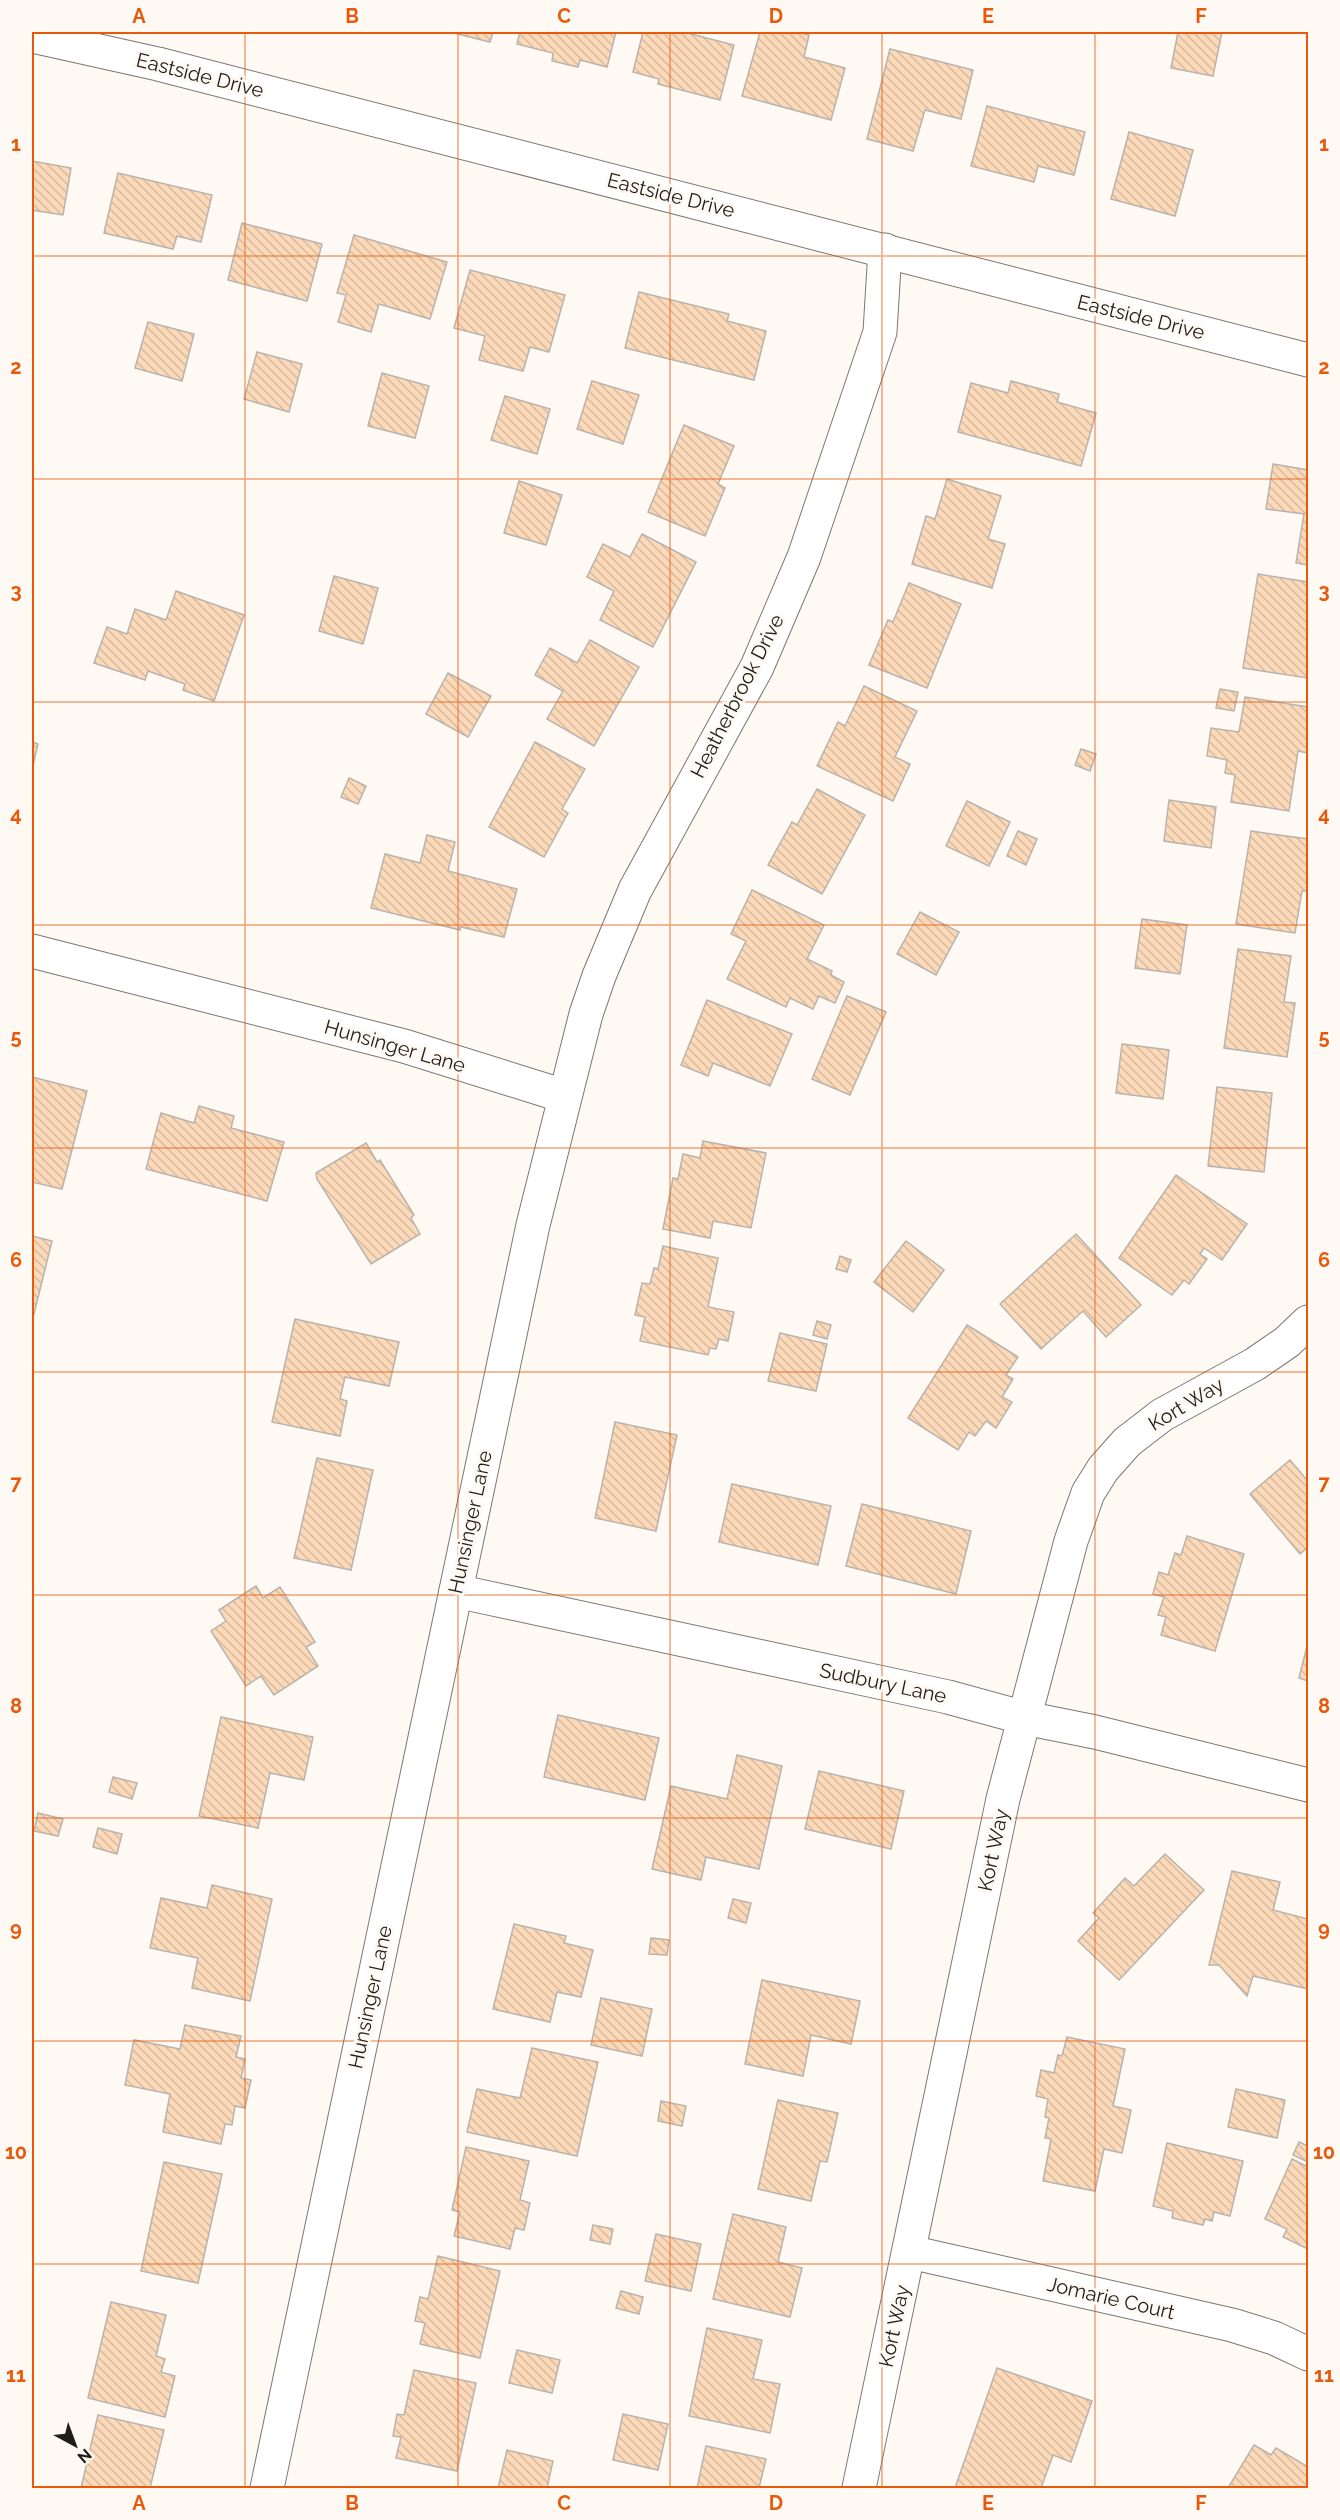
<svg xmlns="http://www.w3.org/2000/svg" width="1340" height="2520" font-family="Raleway,sans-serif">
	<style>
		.building { fill: url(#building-back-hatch); stroke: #bab3ad; stroke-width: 1.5 }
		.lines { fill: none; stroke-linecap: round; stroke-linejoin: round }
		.street-casing { stroke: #7d7771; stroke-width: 35 }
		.street { stroke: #fff; stroke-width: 33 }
		.grid { fill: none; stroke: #e8590c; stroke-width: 1.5; stroke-opacity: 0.55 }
		.labels { text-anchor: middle; stroke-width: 6; stroke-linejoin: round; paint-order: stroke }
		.street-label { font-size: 20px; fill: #1f1c1a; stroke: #fef9f3 }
		.neatline { fill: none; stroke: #e8590c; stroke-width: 2 }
		.grid-label { font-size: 20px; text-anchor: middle; font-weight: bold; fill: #e8590c }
	</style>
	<defs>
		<pattern id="building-back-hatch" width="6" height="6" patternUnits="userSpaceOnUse" patternTransform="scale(1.5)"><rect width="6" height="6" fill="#fcdab9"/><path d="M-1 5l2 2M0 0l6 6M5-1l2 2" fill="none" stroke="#d8ba9e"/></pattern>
	</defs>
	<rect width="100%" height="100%" fill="#fef9f3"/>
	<!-- building -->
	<g class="building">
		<path d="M450,32H493L490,42Z"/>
		<path d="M520,32H616L607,67L580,60L578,67L552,61L553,53L517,44Z"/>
		<path d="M643,32H692L691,34L734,45L720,100L658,84L659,79L633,72Z"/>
		<path d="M760,32H796L809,35L804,57L845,68L831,120L742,96Z"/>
		<path d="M1178,32H1222L1213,76L1171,68Z"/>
		<path d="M890,49L973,70L961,119L925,110L913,151L867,139Z"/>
		<path d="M987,106L1085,132L1074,175L1038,166L1034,182L971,166Z"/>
		<path d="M1129,132L1193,150L1175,216L1111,199Z"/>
		<path d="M32,161L71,168L63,215L32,210Z"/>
		<path d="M118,173L212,195L201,242L177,236L173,249L104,233Z"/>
		<path d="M242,223L322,244L307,301L228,280Z"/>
		<path d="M354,235L447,262L430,319L379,304L371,332L338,322L346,295L337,293Z"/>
		<path d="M470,270L565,295L549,352L530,347L523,371L479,360L485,336L454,328Z"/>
		<path d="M639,292L729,314L727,321L766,331L754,380L625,348Z"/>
		<path d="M148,322L194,334L182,381L135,368Z"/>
		<path d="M257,352L302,364L289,412L244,399Z"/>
		<path d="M382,373L429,386L415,438L368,426Z"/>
		<path d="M592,381L639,395L623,444L577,429Z"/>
		<path d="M1011,381L1059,394L1057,402L1096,413L1081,466L958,432L971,383L1008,393Z"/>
		<path d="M505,396L550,409L537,454L491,440Z"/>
		<path d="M684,425L734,446L718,484L725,488L705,536L648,512Z"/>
		<path d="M1273,464L1308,470V565L1296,563L1304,514L1266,509Z"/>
		<path d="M947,479L1001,496L988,539L1005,544L992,588L912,564L926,516L935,519Z"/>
		<path d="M519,481L562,495L546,545L504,533Z"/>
		<path d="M642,534L696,562L653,647L600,620L614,591L587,577L603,544L630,557Z"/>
		<path d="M1258,574L1308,582V678L1243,668Z"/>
		<path d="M334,576L378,588L363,644L319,631Z"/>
		<path d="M909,583L961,604L927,688L869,665L888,620L893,622Z"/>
		<path d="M176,591L244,615L214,701L183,690L185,684L148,671L145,680L94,663L107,627L127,634L135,609L166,620Z"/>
		<path d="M590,640L639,667L594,746L547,719L563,691L535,675L550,648L577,663Z"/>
		<path d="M448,673L491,696L468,737L426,714Z"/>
		<path d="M864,686L917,711L895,757L910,764L893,801L817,766L838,722L845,726Z"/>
		<path d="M1220,689L1238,692L1234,711L1216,708Z"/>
		<path d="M1245,697L1308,707V753L1298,751L1289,811L1231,802L1235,775L1225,773L1227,760L1207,756L1211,728L1239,732Z"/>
		<path d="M32,742L38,744L32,770Z"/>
		<path d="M535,742L585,769L562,809L568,813L544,857L489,827Z"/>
		<path d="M1081,749L1096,754L1090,771L1075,765Z"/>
		<path d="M349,778L366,786L358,804L341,797Z"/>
		<path d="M817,789L865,815L822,894L768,865L792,822L797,825Z"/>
		<path d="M1169,800L1216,807L1211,848L1164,841Z"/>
		<path d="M967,801L1010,822L989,866L946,846Z"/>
		<path d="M1018,831L1037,839L1026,865L1007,856Z"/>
		<path d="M1251,831L1308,839V879L1307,891H1302L1295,933L1236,924Z"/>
		<path d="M427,835L455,842L448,871L517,889L504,937L461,927L460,930L371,908L385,854L420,863Z"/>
		<path d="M752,890L824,925L807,959L832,971L831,975L844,982L835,1003L819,996L813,1009L790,998L786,1007L727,979L746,941L731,934Z"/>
		<path d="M920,912L959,932L936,975L897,954Z"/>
		<path d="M1142,919L1187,925L1180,974L1135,968Z"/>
		<path d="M1238,949L1291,956L1284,1002L1295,1003L1287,1057L1224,1048Z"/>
		<path d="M847,996L886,1012L850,1095L812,1079Z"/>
		<path d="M707,1000L792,1034L770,1086L713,1063L708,1076L681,1065Z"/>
		<path d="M1122,1044L1169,1050L1163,1099L1116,1093Z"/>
		<path d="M32,1077L87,1091L62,1189L32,1182Z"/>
		<path d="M1217,1087L1272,1093L1264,1172L1208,1166Z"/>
		<path d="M199,1106L234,1116L231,1128L284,1142L267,1201L146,1169L161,1113L194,1123Z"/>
		<path d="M703,1141L766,1153L751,1228L713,1221L710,1238L663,1229L673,1178L678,1179L683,1154L700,1158Z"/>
		<path d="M366,1143L377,1162L380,1160L414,1215L411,1218L420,1234L371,1264L317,1179L316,1173Z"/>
		<path d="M1176,1175L1247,1224L1222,1260L1204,1248L1200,1254L1207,1259L1189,1284L1184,1280L1172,1295L1119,1258Z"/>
		<path d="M1076,1234L1141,1305L1106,1337L1083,1311L1041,1349L1000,1304Z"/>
		<path d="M32,1236L52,1241L32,1322Z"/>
		<path d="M906,1241L944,1270L913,1312L874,1282Z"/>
		<path d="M663,1246L718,1258L708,1307L734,1312L728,1341L719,1339L716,1349L710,1348L708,1355L640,1341L645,1317L635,1315L642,1283L650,1284L654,1268L658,1269Z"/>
		<path d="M840,1256L851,1260L847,1272L836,1269Z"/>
		<path d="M295,1319L399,1342L389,1386L345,1377L340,1399L347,1401L340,1436L272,1422Z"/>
		<path d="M817,1321L831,1325L827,1339L813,1335Z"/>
		<path d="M967,1325L1018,1357L1006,1375L1013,1379L1002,1397L1012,1402L996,1428L986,1421L975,1436L969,1432L958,1450L908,1418Z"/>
		<path d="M780,1333L827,1344L816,1391L768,1381Z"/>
		<path d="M615,1422L677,1435L656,1531L595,1518Z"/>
		<path d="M317,1458L373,1470L351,1570L294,1558Z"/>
		<path d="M1290,1460L1306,1479L1308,1477V1547L1300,1554L1250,1494Z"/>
		<path d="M732,1484L831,1506L818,1565L719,1542Z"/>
		<path d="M862,1504L971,1531L956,1594L846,1566Z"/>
		<path d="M1187,1536L1244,1554L1215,1651L1161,1635L1166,1617L1158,1615L1164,1597L1153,1594L1159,1572L1168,1575L1175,1553L1181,1555Z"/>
		<path d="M256,1586L263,1598L280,1587L315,1642L306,1647L318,1666L274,1695L261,1676L246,1686L211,1631L226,1621L219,1610Z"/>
		<path d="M1308,1642V1681L1299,1678Z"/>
		<path d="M558,1715L659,1738L645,1800L544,1777Z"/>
		<path d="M221,1717L313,1737L304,1780L270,1773L258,1828L199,1816Z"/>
		<path d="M737,1755L782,1766L759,1869L706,1857L701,1880L652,1869L671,1786L727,1799Z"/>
		<path d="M819,1771L904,1791L891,1849L805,1829Z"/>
		<path d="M113,1777L137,1783L132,1799L109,1792Z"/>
		<path d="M38,1813L63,1819L58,1836L34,1831Z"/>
		<path d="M98,1828L122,1834L117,1854L93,1847Z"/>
		<path d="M1165,1854L1204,1890L1119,1980L1078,1941L1099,1918L1093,1913L1125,1878L1134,1886Z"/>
		<path d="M1232,1871L1280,1882L1273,1910L1308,1919V1989L1253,1976L1247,1996L1219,1965H1209Z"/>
		<path d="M212,1885L272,1899L250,2001L192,1988L198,1958L150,1948L161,1898L207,1908Z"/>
		<path d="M733,1899L751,1903L746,1923L728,1918Z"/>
		<path d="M514,1924L566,1936L564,1943L593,1950L581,1997L557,1992L550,2022L493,2009Z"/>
		<path d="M651,1938L669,1940L667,1955L649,1954Z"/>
		<path d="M762,1980L860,2001L851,2044L811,2035L803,2076L745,2064Z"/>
		<path d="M601,1998L652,2009L642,2056L591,2045Z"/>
		<path d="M185,2025L241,2036L236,2057L245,2059L241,2078L251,2080L245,2108L235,2106L232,2125L225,2124L221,2144L163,2132L170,2094L125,2085L134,2040L180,2049Z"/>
		<path d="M1067,2037L1125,2049L1113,2106L1131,2110L1122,2153L1104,2149L1095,2191L1043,2181L1051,2139L1045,2138L1049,2118L1045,2117L1048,2099L1036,2096L1041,2070L1054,2073L1058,2055L1062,2056Z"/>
		<path d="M532,2048L598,2062L577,2156L467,2132L477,2089L520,2098Z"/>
		<path d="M1236,2089L1285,2100L1277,2138L1228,2127Z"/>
		<path d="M778,2100L838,2113L827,2162L820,2161L811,2201L758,2189Z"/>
		<path d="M661,2101L686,2106L682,2126L658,2121Z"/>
		<path d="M1299,2142L1308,2146V2162L1293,2155Z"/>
		<path d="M1167,2143L1243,2161L1230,2216L1214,2212L1212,2221L1205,2219L1203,2225L1172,2218L1173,2211L1153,2206Z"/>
		<path d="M466,2147L529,2161L520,2200L530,2203L524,2230L515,2228L510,2249L454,2236L460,2212L452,2210Z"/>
		<path d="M1292,2159L1308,2167V2249L1283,2237L1287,2229L1265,2219Z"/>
		<path d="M164,2162L222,2174L198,2283L141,2271Z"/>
		<path d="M733,2214L786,2227L778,2262L802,2268L790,2317L713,2299Z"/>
		<path d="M593,2225L613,2229L610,2244L590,2240Z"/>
		<path d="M656,2234L701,2244L691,2291L645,2281Z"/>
		<path d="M438,2256L500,2271L480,2358L420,2344L425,2323L415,2321L420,2297L428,2299Z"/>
		<path d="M621,2291L643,2297L639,2314L616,2308Z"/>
		<path d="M111,2302L166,2315L156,2356L165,2359L161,2372L175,2376L165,2417L88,2398Z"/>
		<path d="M707,2328L762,2340L753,2379L780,2384L770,2433L689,2416Z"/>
		<path d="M517,2350L560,2360L552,2393L509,2383Z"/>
		<path d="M997,2368L1092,2401L1071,2462L1053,2455L1041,2488H955Z"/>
		<path d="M414,2370L476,2383L457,2471L396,2458L401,2437L393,2436L397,2414L404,2415Z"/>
		<path d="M623,2414L668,2424L658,2470L613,2460Z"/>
		<path d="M98,2415L164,2430L150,2488H81Z"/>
		<path d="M1254,2445L1271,2455L1276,2448L1308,2467V2488H1228Z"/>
		<path d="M706,2446L766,2459L759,2488H697Z"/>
		<path d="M507,2450L553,2461L547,2488H498Z"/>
	</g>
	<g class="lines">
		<!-- street casing -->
		<g class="street-casing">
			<g id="street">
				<path d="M32,36L158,64L1308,360"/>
				<path d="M32,951L404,1046L564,1096"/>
				<path d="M456,1591L948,1697L1025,1718L1095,1732L1308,1785"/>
				<path d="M910,2252L1232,2325L1274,2338L1308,2354"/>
				<path d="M267,2488L533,1225L586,1014L599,976L635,890L757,667L804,557L880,332L885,250"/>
				<path d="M859,2488L1003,1799L1071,1541L1088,1493L1103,1469L1127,1442L1162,1415L1255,1364L1287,1342L1308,1322"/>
			</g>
		</g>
		<!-- street -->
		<use href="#street" class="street"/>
	</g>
	<!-- grid -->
	<path class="grid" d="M245,32V2488M458,32V2488M670,32V2488M882,32V2488M1095,32V2488M32,256H1308M32,479H1308M32,702H1308M32,925H1308M32,1148H1308M32,1372H1308M32,1595H1308M32,1818H1308M32,2041H1308M32,2264H1308"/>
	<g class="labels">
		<!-- street labels -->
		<g class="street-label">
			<text transform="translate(200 75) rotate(14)" y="7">Eastside Drive</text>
			<text transform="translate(671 195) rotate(14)" y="7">Eastside Drive</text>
			<text transform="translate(1141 317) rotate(14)" y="7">Eastside Drive</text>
			<text transform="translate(737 696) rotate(-63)" y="7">Heatherbrook Drive</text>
			<text transform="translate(395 1046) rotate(16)" y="7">Hunsinger Lane</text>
			<text transform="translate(1186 1404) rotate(-31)" y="7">Kort Way</text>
			<text transform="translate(470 1522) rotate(-78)" y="7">Hunsinger Lane</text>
			<text transform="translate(883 1683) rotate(12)" y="7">Sudbury Lane</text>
			<text transform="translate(993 1850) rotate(-78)" y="7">Kort Way</text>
			<text transform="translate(370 1997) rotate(-78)" y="7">Hunsinger Lane</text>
			<text transform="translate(1111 2298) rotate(13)" y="7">Jomarie Court</text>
			<text transform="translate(894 2326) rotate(-78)" y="7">Kort Way</text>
		</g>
	</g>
	<!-- border -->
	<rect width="1340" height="2520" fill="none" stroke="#fef9f3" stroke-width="66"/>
	<!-- north arrow -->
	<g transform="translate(75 2445) rotate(139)" stroke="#fef9f3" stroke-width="4.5" paint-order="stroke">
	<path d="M0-4.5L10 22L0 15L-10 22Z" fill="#1f1c1a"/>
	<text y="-9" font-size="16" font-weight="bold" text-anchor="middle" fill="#1f1c1a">N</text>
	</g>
	<rect x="33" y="33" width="1274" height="2454" class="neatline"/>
	<g class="grid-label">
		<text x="139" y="23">A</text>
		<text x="352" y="23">B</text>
		<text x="564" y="23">C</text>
		<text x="776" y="23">D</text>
		<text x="988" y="23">E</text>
		<text x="1201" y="23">F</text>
		<text x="16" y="151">1</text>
		<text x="1324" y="151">1</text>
		<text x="16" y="374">2</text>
		<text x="1324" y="374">2</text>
		<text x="16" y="598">3</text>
		<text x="1324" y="598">3</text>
		<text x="16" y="821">4</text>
		<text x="1324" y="821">4</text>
		<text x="16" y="1044">5</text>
		<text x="1324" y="1044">5</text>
		<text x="16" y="1267">6</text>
		<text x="1324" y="1267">6</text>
		<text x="16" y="1490">7</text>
		<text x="1324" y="1490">7</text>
		<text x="16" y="1713">8</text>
		<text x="1324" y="1713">8</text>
		<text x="16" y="1936">9</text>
		<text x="1324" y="1936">9</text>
		<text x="16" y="2159">10</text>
		<text x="1324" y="2159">10</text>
		<text x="16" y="2382">11</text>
		<text x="1324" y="2382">11</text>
		<text x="139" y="2510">A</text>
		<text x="352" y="2510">B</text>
		<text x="564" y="2510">C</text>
		<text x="776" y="2510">D</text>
		<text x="988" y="2510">E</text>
		<text x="1201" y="2510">F</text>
	</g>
</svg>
